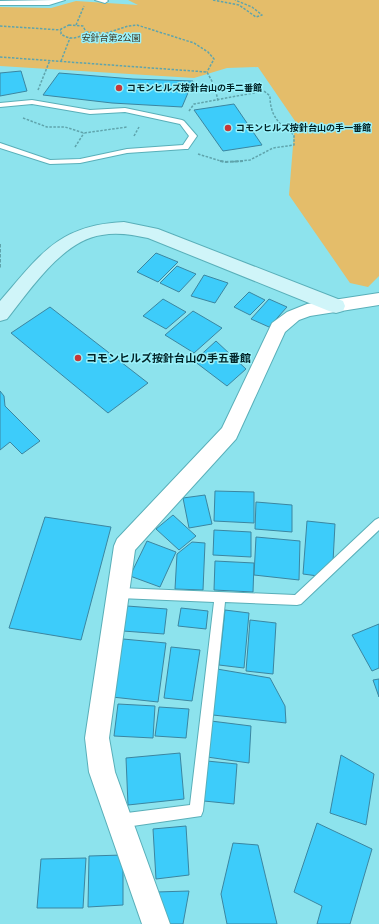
<svg xmlns="http://www.w3.org/2000/svg" width="379" height="924" font-family="Helvetica,'Noto Sans JP',sans-serif">
	<style>
		.green { fill: #e4bd6a }
		.building { fill: #3dccfa; stroke: #3b86a1 }
		.lines { fill: none; stroke-linecap: round; stroke-linejoin: round }
		.lane-casing { stroke: #59afb9; stroke-width: 2 }
		.street-casing { stroke: #59afb9; stroke-width: 2 }
		.secondary-casing { stroke: #59afb9; stroke-width: 2 }
		.path-far1 { stroke: #5fa4ac; stroke-width: 1.5; stroke-dasharray: 2.5 1.5; stroke-linecap: butt }
		.path { stroke: #5fa4ac; stroke-width: 2; stroke-dasharray: 3.5 1.5; stroke-linecap: butt }
		.lane { fill: #fff; fill-rule: evenodd }
		.street { fill: #fff; fill-rule: evenodd }
		.secondary { fill: #d0f5f9; fill-rule: evenodd }
		.poi-dot { fill: #c63738; stroke: #9af1fa; stroke-width: 1.5 }
		.labels { text-anchor: middle; stroke-width: 3; stroke-linejoin: round; paint-order: stroke }
		.far-park-label { font-size: 9px; fill: #3e331d; stroke: #9af1fa }
		.far-poi-label { font-size: 9px; font-weight: bold; fill: #002226; stroke: #9af1fa; text-anchor: start }
		.poi-label { font-size: 11px; font-weight: bold; fill: #002226; stroke: #9af1fa; text-anchor: start }
	</style>
	<rect width="100%" height="100%" fill="#8de3ed"/>
	<!-- green -->
	<path class="green" d="M128,0H379V276L368,287L350,283L289,195L295,121L258,67L227,68L194,78L0,66V7L51,8L76,1L138,5Z"/>
	<!-- building -->
	<g class="building">
		<path d="M21,71L27,91L0,96V73Z"/>
		<path d="M59,73L133,79L193,81L182,107L112,103L43,95Z"/>
		<path d="M234,104L262,145L223,151L194,110Z"/>
		<path d="M156,253L178,262L158,282L137,272Z"/>
		<path d="M177,266L196,274L179,292L160,283Z"/>
		<path d="M204,275L228,283L215,303L191,296Z"/>
		<path d="M249,292L265,300L250,315L234,307Z"/>
		<path d="M163,299L186,312L166,329L143,316Z"/>
		<path d="M269,299L287,307L269,327L251,319Z"/>
		<path d="M50,307L148,383L108,413L11,333Z"/>
		<path d="M193,311L222,328L194,353L165,335Z"/>
		<path d="M216,341L246,369L227,386L194,361Z"/>
		<path d="M0,391L4,396L5,406L40,441L22,454L10,442L0,450Z"/>
		<path d="M215,491L254,492V523L214,521Z"/>
		<path d="M205,495L212,524L189,528L183,498Z"/>
		<path d="M256,502L292,505V532L255,529Z"/>
		<path d="M173,515L196,536L179,550L156,529Z"/>
		<path d="M45,517L111,527L81,640L9,628Z"/>
		<path d="M307,521L335,524L333,562L318,576L303,574Z"/>
		<path d="M214,530L251,532V557L213,555Z"/>
		<path d="M256,537L300,541L299,580L254,575Z"/>
		<path d="M147,541L176,552L160,587L130,576Z"/>
		<path d="M192,542L205,543L203,590L175,589L177,554Z"/>
		<path d="M215,561L254,563L253,592L214,590Z"/>
		<path d="M127,606L167,609L164,634L123,631Z"/>
		<path d="M181,608L208,611L206,629L178,626Z"/>
		<path d="M225,610L249,613L244,668L219,665Z"/>
		<path d="M250,620L276,623L273,674L246,671Z"/>
		<path d="M379,624V668L372,671L352,635Z"/>
		<path d="M123,639L166,643L158,702L112,697Z"/>
		<path d="M171,647L200,650L192,701L164,698Z"/>
		<path d="M217,669L270,678L285,706L286,723L213,715Z"/>
		<path d="M379,679V697L373,680Z"/>
		<path d="M118,704L155,706L153,738L114,736Z"/>
		<path d="M159,707L189,709L186,738L155,736Z"/>
		<path d="M211,721L251,726L249,763L207,757Z"/>
		<path d="M180,753L184,799L128,805L126,758Z"/>
		<path d="M341,755L374,774L366,825L330,813Z"/>
		<path d="M207,761L237,764L234,804L204,801Z"/>
		<path d="M317,823L372,849L350,924H317L322,906L294,892Z"/>
		<path d="M186,826L189,875L156,879L153,829Z"/>
		<path d="M233,843L258,845L277,924H227L221,894Z"/>
		<path d="M123,855V905L88,907L89,856Z"/>
		<path d="M86,858L83,908H37L41,859Z"/>
		<path d="M189,891L183,924H163L156,892Z"/>
	</g>
	<g class="lines">
		<!-- lane casing -->
		<g class="lane-casing">
			<g id="lane">
				<path d="M54,0H65L49,5H0V1Z"/>
				<path d="M95,0H107L108,1L105,3Z"/>
				<path d="M32,100L90,110L125,108L182,120L184,121L197,136L188,149H185L127,153L80,163L50,164L0,148V143L50,160L80,159L127,149L183,145L189,136L180,124L125,112L90,114L32,104L0,107V103Z"/>
				<path d="M379,518V530L301,604L297,605L225,602L203,811L201,816L119,828L114,826L112,821L114,816L119,814L190,805L214,602L119,598L115,597L113,593L115,589L119,588L295,595L375,520Z"/>
			</g>
		</g>
		<!-- street casing -->
		<g class="street-casing">
			<path id="street" d="M379,293V305L310,316L299,320L285,332L236,439L135,550L109,738L115,772L170,924H142L89,772L85,738L114,546L117,539L222,428L272,323L287,312L307,304Z"/>
		</g>
		<!-- secondary casing -->
		<g class="secondary-casing">
			<path id="secondary" d="M124,222L158,229L343,301L345,306L343,311L336,313L329,311L148,238C133,235 118,232 102,235C63,240 30,290 7,319L0,321V301C40,255 58,225 124,222Z"/>
		</g>
		<!-- path-far1 -->
		<g class="path-far1">
			<path d="M213,0L239,5L256,17L262,15L252,7L235,0"/>
			<path d="M69,25L83,26L86,32C79,39 69,40 61,34V29Z"/>
			<path d="M76,25L84,6"/>
			<path d="M0,26L61,30"/>
			<path d="M86,32L107,33L128,26L137,25L194,43L208,52L214,59L207,72"/>
			<path d="M0,57L207,72L215,87L218,101"/>
			<path d="M61,61L70,38"/>
			<path d="M38,90L50,60"/>
			<path d="M189,111L194,104L264,91L270,96C270,116 279,124 294,135V145L273,148L250,160L231,162"/>
			<path d="M23,118L47,127H65L84,133L127,127"/>
			<path d="M134,136L139,127"/>
			<path d="M75,147L84,133"/>
			<path d="M198,154L224,162"/>
		</g>
		<!-- path -->
		<g class="path">
			<path d="M220,161L226,162L243,161"/>
			<path d="M0,244V268"/>
		</g>
		<!-- lane -->
		<use href="#lane" class="lane"/>
		<!-- street -->
		<use href="#street" class="street"/>
		<!-- secondary -->
		<use href="#secondary" class="secondary"/>
	</g>
	<!-- markers -->
	<g class="poi-dot">
		<circle cx="119" cy="88" r="4"/>
		<circle cx="228" cy="128" r="4"/>
		<circle cx="78" cy="358" r="4"/>
	</g>
	<g class="labels">
		<!-- far-park labels -->
		<g class="far-park-label">
			<text x="111" y="41">安針台第2公園</text>
		</g>
		<!-- far-poi labels -->
		<g class="far-poi-label">
			<text x="127" y="91">コモンヒルズ按針台山の手二番館</text>
			<text x="236" y="131">コモンヒルズ按針台山の手一番館</text>
		</g>
		<!-- poi labels -->
		<g class="poi-label">
			<text x="86" y="362">コモンヒルズ按針台山の手五番館</text>
		</g>
	</g>
</svg>
